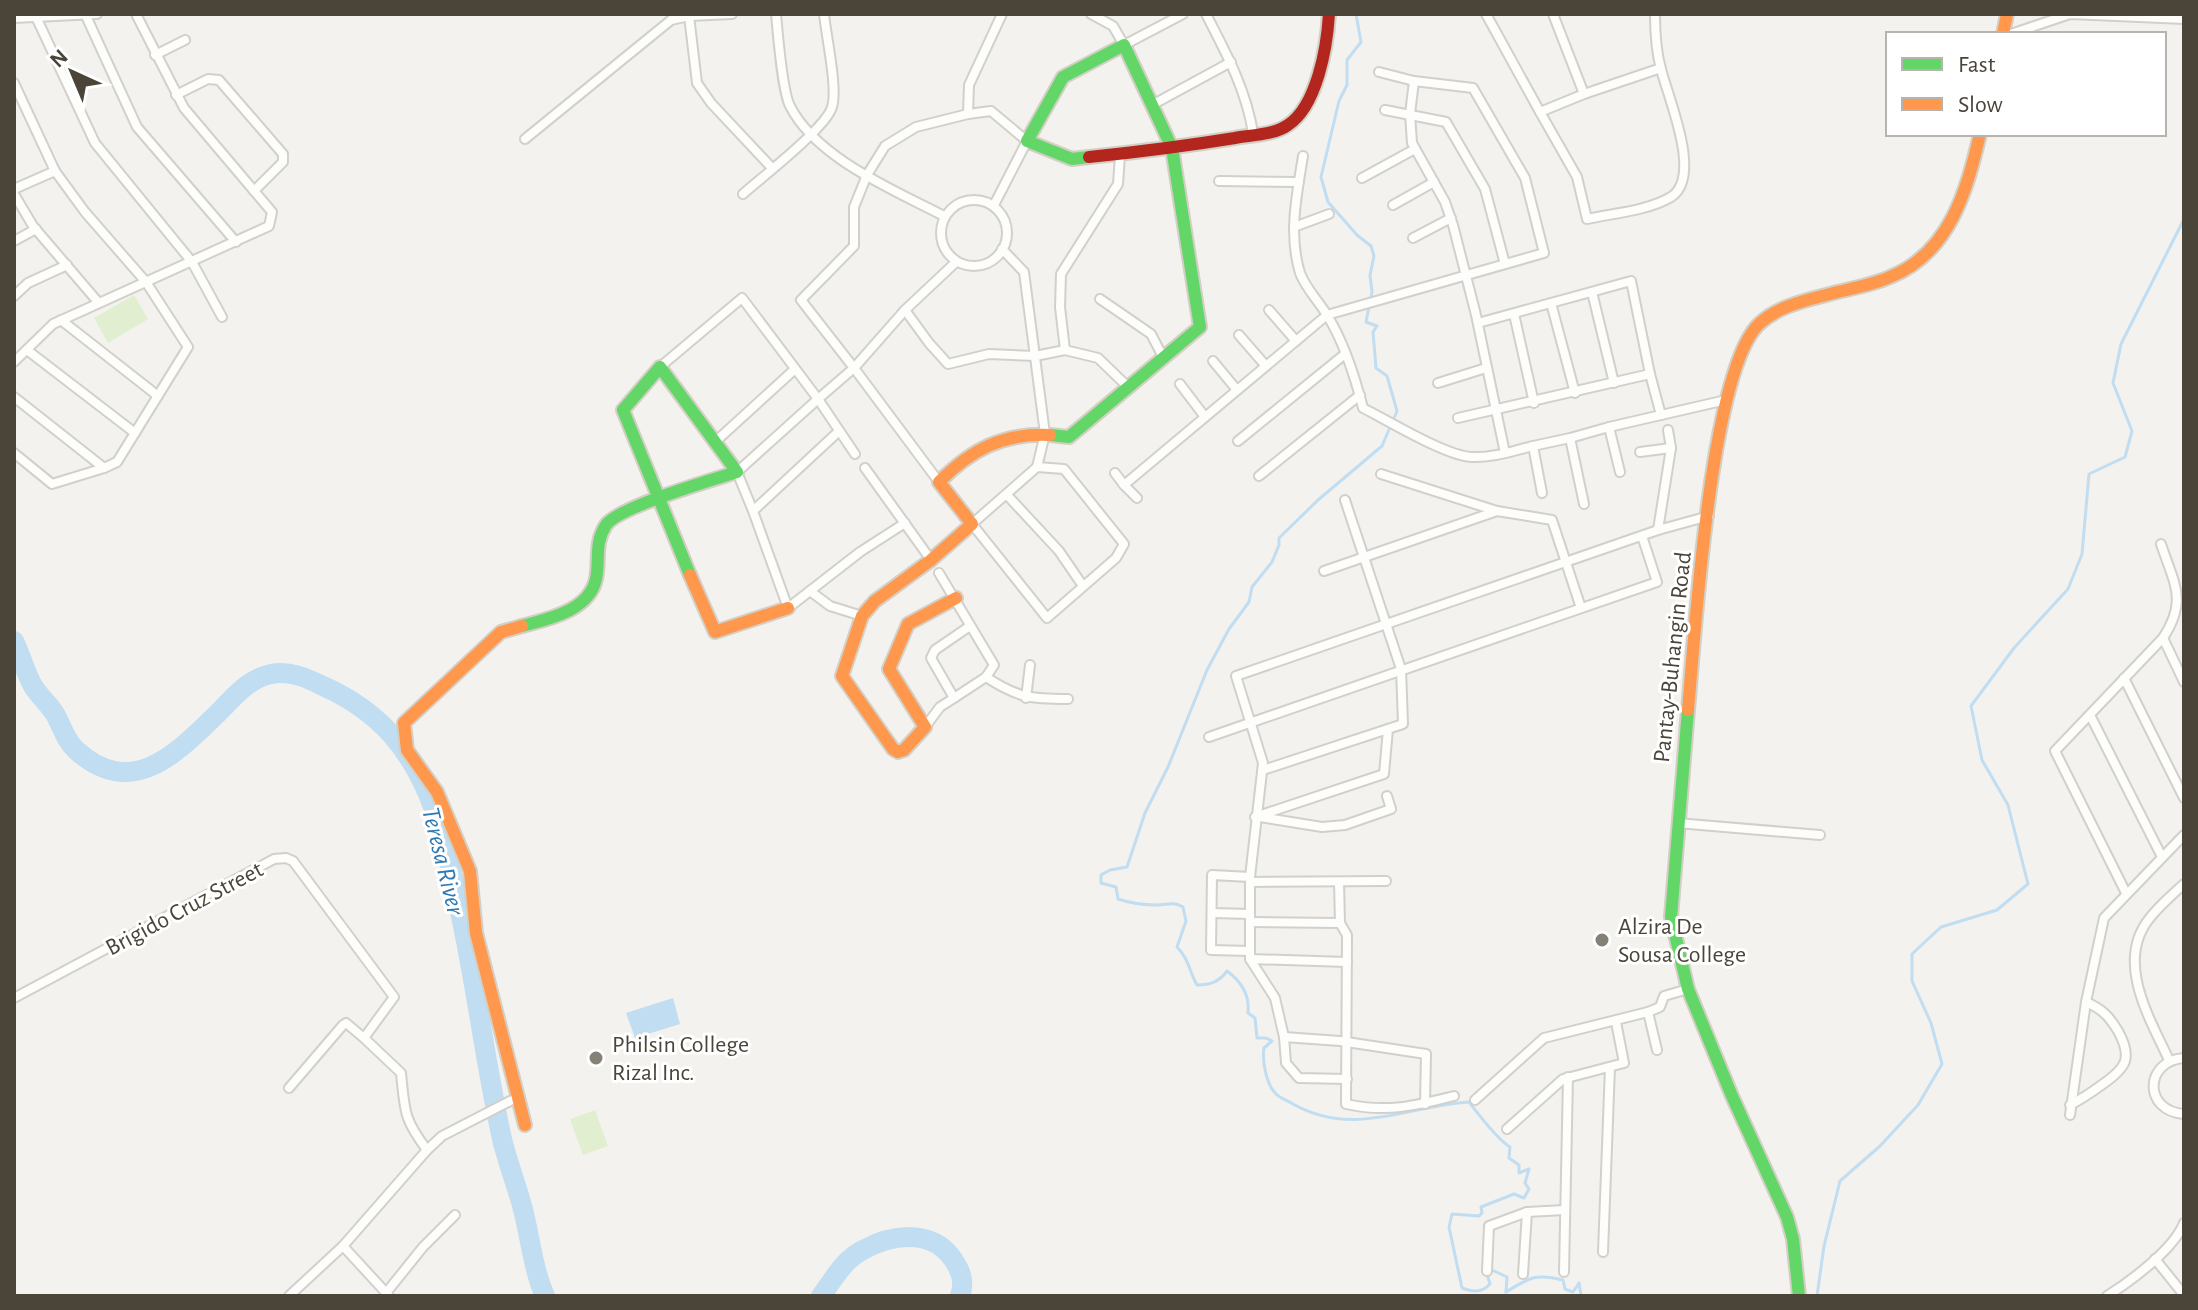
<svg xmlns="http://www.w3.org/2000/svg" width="2198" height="1310" font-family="'Alegreya Sans',sans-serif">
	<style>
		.green { fill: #e1eecf }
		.water { fill: #c0ddf1 }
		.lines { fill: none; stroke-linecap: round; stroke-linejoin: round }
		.stream { stroke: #c0ddf1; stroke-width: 3 }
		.river { stroke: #c0ddf1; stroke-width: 20 }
		.street-casing { stroke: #d2d0cb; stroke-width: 12 }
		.fast-casing { stroke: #d3cfc5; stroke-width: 16 }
		.slow-casing { stroke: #d3cfc5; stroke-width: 16 }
		.jam-casing { stroke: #d3cfc5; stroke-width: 16 }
		.street { stroke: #fdfdfc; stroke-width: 8 }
		.fast { stroke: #63d668; stroke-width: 12 }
		.slow { stroke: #ff974d; stroke-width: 12 }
		.jam { stroke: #b3261e; stroke-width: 12 }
		.poi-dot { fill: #868178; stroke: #fff; stroke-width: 3 }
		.labels { text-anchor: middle; stroke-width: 6; stroke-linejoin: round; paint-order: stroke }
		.street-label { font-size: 24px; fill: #4b4439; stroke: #fff }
		.poi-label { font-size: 24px; fill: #4b4439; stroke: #fff; text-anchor: start }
		.water-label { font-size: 26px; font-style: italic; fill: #2e7ab2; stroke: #fff }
	</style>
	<rect width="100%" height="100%" fill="#f4f2ee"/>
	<!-- green -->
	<g class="green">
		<path d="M134,295L148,319L108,343L94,318Z"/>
		<path d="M595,1110L608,1146L583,1155L570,1119Z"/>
	</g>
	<!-- water -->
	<path class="water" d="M673,998L680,1024L635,1038L626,1013Z"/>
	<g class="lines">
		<!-- stream -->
		<g class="stream">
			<path d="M1356,14L1361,42L1347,60V85L1339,101L1321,177L1328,202L1357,235L1371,246L1374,256L1370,275L1372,292L1366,322L1377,326L1373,332L1376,368L1387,376L1397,411L1382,446L1318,500L1279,538V545L1272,562L1252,587L1249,602L1229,629L1207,670L1168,767L1145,813L1127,867L1110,870L1101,875V883L1116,887L1118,899C1130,903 1144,905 1157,905C1168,905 1173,901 1183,907L1186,921L1177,947C1189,959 1189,971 1197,985C1210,985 1219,982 1227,971C1242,982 1250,995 1248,1013L1255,1018L1257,1038H1266L1272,1041L1264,1048C1262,1061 1266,1084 1276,1094C1280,1098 1288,1101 1293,1104C1353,1138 1407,1106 1469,1102C1479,1115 1497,1139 1510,1147L1509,1158L1519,1165V1173L1529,1169L1525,1183L1529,1189L1524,1198L1514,1194L1481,1207L1482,1213L1479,1216L1452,1214L1449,1227L1462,1288C1473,1292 1482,1293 1490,1284L1487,1274L1492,1270L1507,1277L1506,1292"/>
			<path d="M1579,1283L1581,1296"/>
			<path d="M1506,1292C1529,1278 1535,1273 1563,1280L1565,1289L1573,1292L1579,1283"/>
			<path d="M1817,1296L1824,1246L1840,1181L1880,1146L1918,1105L1942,1064L1931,1023L1912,981V954L1941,927L1997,910L2028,884L2008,805L1982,760L1971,706L2014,648L2068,589L2082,554L2089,474L2125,457L2132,431L2113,383L2121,344L2184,219"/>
		</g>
		<!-- river -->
		<g class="river">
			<path d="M14,641C21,655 25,672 33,686C39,696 49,704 55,714C62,726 65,740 76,750C132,801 177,753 219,712C235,696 248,679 271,674C289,670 307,678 323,686C350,698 372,713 391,734C435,784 445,845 459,907C476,984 485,1062 502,1139C507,1160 515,1181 521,1202C530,1233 532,1267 545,1296"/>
			<path d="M821,1296C834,1279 843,1260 863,1250C896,1232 938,1229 957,1266C963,1276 964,1285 960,1296"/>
		</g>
		<!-- street casing -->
		<g class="street-casing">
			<g id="street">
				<path d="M776,14C778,34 782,91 790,106C816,158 894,190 944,216"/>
				<path d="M1091,14L1113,26L1124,45L1183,14"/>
				<path d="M1206,14C1226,53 1246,89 1253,133"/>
				<path d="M1486,14L1540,112"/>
				<path d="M1553,14L1584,94"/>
				<path d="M1655,14C1655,32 1656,51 1661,69C1668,98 1703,177 1671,197C1647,211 1614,213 1587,219L1577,177L1540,112L1584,94L1661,68"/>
				<path d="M86,16L137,127L236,242"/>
				<path d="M689,16L697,83L711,103L772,168"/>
				<path d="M14,18L97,14"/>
				<path d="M37,19L95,143L192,262L222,317"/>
				<path d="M2011,34L2070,14L2184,19"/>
				<path d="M155,55L185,40"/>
				<path d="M1379,72L1414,81"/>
				<path d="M14,83L55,171L85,212L146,282L188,347L117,462L104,468L52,484L14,453"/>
				<path d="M176,95L208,79L219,80L283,154V162L254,191"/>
				<path d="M1152,105L1231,62"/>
				<path d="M1385,110L1446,122L1485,189L1505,264"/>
				<path d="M968,114L991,111L1027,141L994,205"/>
				<path d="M525,139L671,20L689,16L732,14"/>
				<path d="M1303,156C1297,194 1288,234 1300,273C1306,289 1318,300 1327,315C1344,342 1355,377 1363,408C1389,421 1444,455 1471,457C1493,458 1512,451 1533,446L1542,493"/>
				<path d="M1362,178L1415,149"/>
				<path d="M1219,181L1299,182"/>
				<path d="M14,189L55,171"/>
				<path d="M14,194L33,226L98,302"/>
				<path d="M743,194C762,177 826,128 832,107C838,89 826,35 824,14"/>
				<circle cx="974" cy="233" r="33"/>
				<path d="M1393,205L1434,182"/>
				<path d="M1294,227L1329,214"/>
				<path d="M1413,238L1451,218"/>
				<path d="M14,241L36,229"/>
				<path d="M1002,249L1024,272L1045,434L1037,467"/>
				<path d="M956,262L905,310L854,368L801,300L854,246V207L867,175L885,146L916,127L968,114L969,85L1002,14"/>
				<path d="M1592,292L1614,383"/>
				<path d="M14,296L28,283L67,265"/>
				<path d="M1100,299L1151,334L1163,357"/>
				<path d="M1551,303L1575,393"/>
				<path d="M905,310L929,343L948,364L989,354L1035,356L1065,350L1098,358L1128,387"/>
				<path d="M1269,310L1296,341"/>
				<path d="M1514,314L1534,403"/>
				<path d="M61,320L158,396"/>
				<path d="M1239,335L1266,366"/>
				<path d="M27,350L135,433"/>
				<path d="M1065,350L1060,307L1061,274L1118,184L1120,155"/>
				<path d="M1213,361L1237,390"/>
				<path d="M14,362L53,324L269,226L272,212L184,108L136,14"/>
				<path d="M660,367L742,298L818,399L737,472L753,511"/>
				<path d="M1650,374L1661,415"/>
				<path d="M1438,383L1486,368"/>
				<path d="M1180,384L1205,417"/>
				<path d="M14,397L104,468"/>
				<path d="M1458,418L1650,374L1631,281L1478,323"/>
				<path d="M1609,427L1726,400"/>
				<path d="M838,432L753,511L788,608L860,552L905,523"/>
				<path d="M1238,441L1345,354"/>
				<path d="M715,442L795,369"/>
				<path d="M1533,446L1570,438"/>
				<path d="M1640,452L1671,448"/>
				<path d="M855,454L818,399L854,368L939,482"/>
				<path d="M1037,467L1064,469L1124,544L1116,558L1047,618L972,524Z"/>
				<path d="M865,468L931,560"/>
				<path d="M1115,473L1124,485"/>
				<path d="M1381,474L1497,511L1552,520L1581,608"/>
				<path d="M1259,476L1360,395"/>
				<path d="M1007,495L1059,551L1083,586"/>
				<path d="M1137,498L1124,485L1327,315L1544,253L1525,178L1473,88L1414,81L1410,114L1412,143L1445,202L1453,225L1476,315L1505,453"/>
				<path d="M1584,504L1570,438L1609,427L1620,472"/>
				<path d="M1658,530L1671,448L1668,430"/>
				<path d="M1324,571L1497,511"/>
				<path d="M939,573L994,665L986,677L954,698L931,658L935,650L970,626"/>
				<path d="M810,591L830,606L862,616"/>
				<path d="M2163,638L2184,682"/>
				<path d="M986,677C1018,698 1031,699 1068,699"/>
				<path d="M2124,678L2184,798"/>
				<path d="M1026,698L1030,665"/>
				<path d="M2090,715L2162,857"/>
				<path d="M925,727L940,707L954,698"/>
				<path d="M1209,737L1657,582L1642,536"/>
				<path d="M1263,770L1403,724L1401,669L1345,500"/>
				<path d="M1255,817L1384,774L1388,729"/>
				<path d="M1260,817L1322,827L1345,825L1391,809L1387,796"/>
				<path d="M1677,823L1820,835"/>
				<path d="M1250,882L1386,881"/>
				<path d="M1339,882L1340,923L1347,935L1346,1104C1386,1113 1415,1106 1454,1096"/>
				<path d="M2126,893L2055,751L2163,638C2188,600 2174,584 2161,544"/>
				<path d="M1212,913L1250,914"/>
				<path d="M1250,922L1340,923"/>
				<path d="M1250,951L1211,950L1212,875L1250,877"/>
				<path d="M1250,959L1347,962"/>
				<path d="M14,998L274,859L286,858L293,861L394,997L364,1038L401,1073C405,1111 403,1118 427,1150L343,1246L389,1296"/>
				<path d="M1648,1012L1657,1050"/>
				<path d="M1284,1037L1340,1041L1426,1054L1425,1104"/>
				<path d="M2184,1058C2144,1061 2143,1111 2184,1114"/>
				<path d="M2169,1060C2150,1019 2115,962 2149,919C2159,906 2172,895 2184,884"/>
				<path d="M1347,1079L1299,1078L1286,1063L1284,1037L1275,998L1250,959V877L1263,763L1236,676L1658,530L1709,516"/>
				<path d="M289,1088L343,1025L346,1023L364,1038"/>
				<path d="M1475,1100L1544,1038L1648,1012L1660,1007L1664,996L1688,989"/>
				<path d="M2070,1105C2082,1099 2092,1092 2103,1084C2126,1068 2133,1058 2118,1031C2109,1016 2102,1009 2086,1002"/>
				<path d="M2070,1115L2086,1002L2104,918L2184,835"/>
				<path d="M1507,1129L1563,1079L1624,1063L1616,1022"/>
				<path d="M427,1150L442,1136L518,1097"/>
				<path d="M1603,1252L1610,1067"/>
				<path d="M2155,1259L2184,1295"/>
				<path d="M1487,1271L1489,1226L1527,1212L1565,1210"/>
				<path d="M1564,1272L1568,1077"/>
				<path d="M1523,1274L1527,1212"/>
				<path d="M386,1293L423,1247L455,1215"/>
				<path d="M289,1296L343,1246"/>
				<path d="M2107,1296C2131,1281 2174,1249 2184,1223"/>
			</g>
		</g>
		<!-- fast casing -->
		<g class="fast-casing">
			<g id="fast">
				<path d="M1050,435L1069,437L1200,327L1172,148L1124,45L1063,77L1027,141L1072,159L1089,157"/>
				<path d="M522,626C548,619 589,611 596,579C600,560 594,543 606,525C618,507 712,480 737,472L660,367L623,410L690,575"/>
				<path d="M1688,710L1671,917L1688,989L1732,1096L1787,1217L1793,1239L1799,1296"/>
			</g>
		</g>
		<!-- slow casing -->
		<g class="slow-casing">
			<g id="slow">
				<path d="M2003,34L2007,14"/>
				<path d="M690,575L715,632L788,608"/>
				<path d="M956,598L908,624L889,669L925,727L904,750L898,752L893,749L842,676L862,616L875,601L931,560L972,524L939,482C972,449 1003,433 1050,435"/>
				<path d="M522,626L501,632L404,723L407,750L437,792L470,871L476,933L525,1125"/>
				<path d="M1688,710C1695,634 1710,371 1759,324C1777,307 1803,301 1826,295C1847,289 1870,286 1890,277C1950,253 1967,190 1980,134"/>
			</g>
		</g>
		<!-- jam casing -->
		<g class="jam-casing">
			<path id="jam" d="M1089,157C1138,152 1186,146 1235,138C1251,135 1274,135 1288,125C1317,106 1327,47 1329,14"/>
		</g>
		<!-- street -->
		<use href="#street" class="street"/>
		<!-- fast -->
		<use href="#fast" class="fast"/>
		<!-- slow -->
		<use href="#slow" class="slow"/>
		<!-- jam -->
		<use href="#jam" class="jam"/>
	</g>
	<!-- markers -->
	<g class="poi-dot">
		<circle cx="1602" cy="940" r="8"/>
		<circle cx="596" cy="1058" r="8"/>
	</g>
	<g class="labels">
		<!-- street labels -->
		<g class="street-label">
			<text transform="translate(1672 657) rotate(-84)" y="8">Pantay-Buhangin Road</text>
			<text transform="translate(184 908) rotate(-28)" y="8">Brigido Cruz Street</text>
		</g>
		<!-- poi labels -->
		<g class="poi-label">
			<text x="1618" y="934">Alzira De<tspan x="1618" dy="28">Sousa College</tspan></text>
			<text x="612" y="1052">Philsin College<tspan x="612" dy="28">Rizal Inc.</tspan></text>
		</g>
		<!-- water labels -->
		<g class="water-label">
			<text transform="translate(444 861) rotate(76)" y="9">Teresa River</text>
		</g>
	</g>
	<!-- border -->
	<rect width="2198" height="1310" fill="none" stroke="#4b4439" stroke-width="32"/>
	<!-- legend -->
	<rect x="1886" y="32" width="280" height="104" fill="#ffffff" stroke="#b7b4b0" stroke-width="2"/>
	<rect x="1902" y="58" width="40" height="12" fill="#63d668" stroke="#b7b4b0" stroke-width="2"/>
	<text x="1958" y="72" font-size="24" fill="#4b4439">Fast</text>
	<rect x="1902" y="98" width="40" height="12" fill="#ff974d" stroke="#b7b4b0" stroke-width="2"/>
	<text x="1958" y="112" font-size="24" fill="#4b4439">Slow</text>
	<!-- north arrow -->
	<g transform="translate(72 72) rotate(316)" stroke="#ffffff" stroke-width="6" paint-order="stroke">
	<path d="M0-6L14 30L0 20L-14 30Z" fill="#4b4439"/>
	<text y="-12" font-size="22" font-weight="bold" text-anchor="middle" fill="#4b4439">N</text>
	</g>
</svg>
